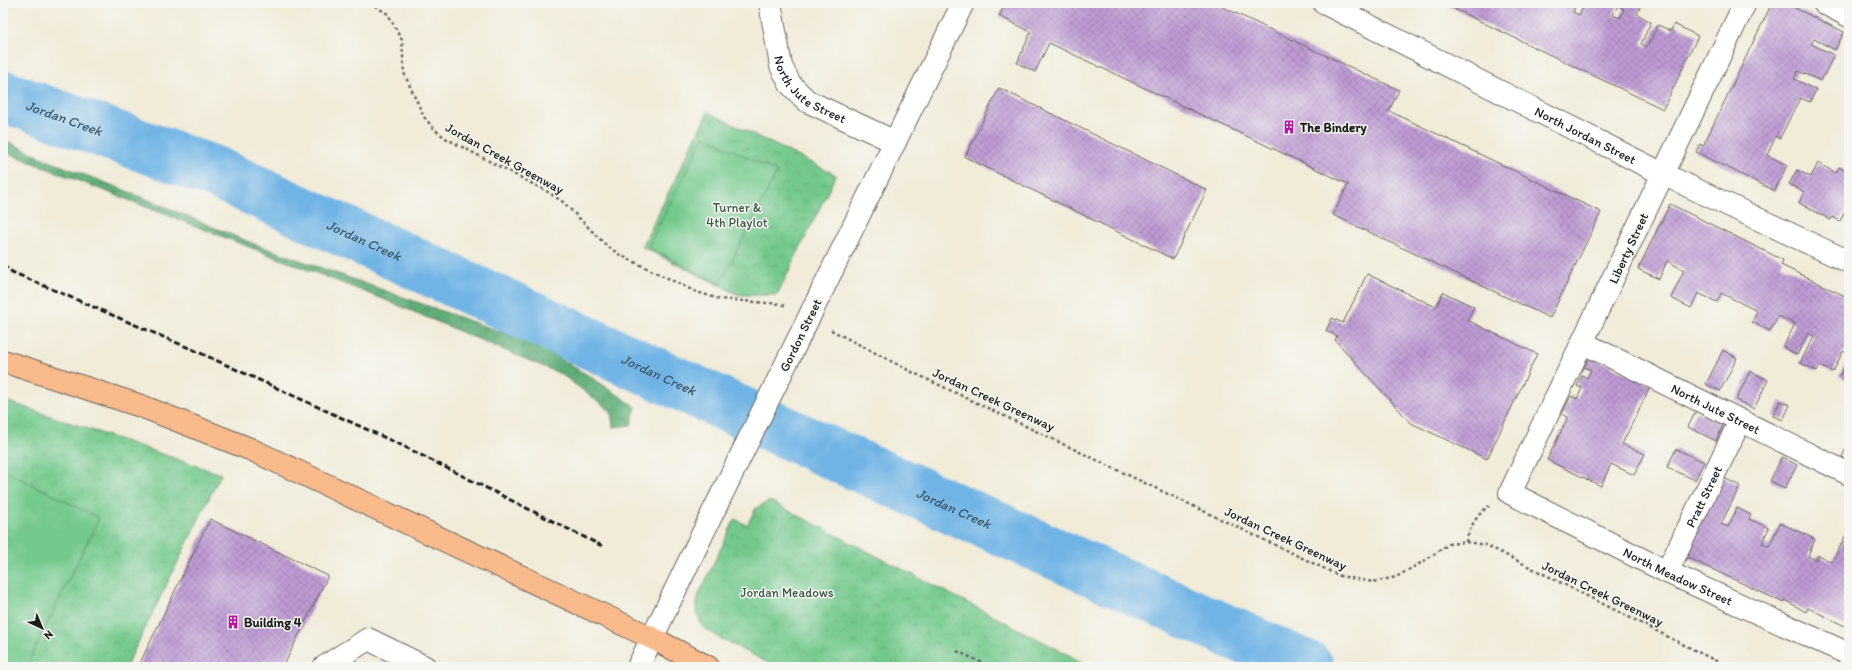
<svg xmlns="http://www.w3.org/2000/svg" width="1852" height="670" font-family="Itim,sans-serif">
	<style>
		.forest { fill: url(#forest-crowns); stroke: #3d644a }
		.park { fill: url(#park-crowns); stroke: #487254 }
		.garden { fill: #73c98d; stroke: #487254 }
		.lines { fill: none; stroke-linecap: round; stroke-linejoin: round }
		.river { stroke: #6fb4e5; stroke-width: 52 }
		.building { fill: url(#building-cross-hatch); fill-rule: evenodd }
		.minor-casing { stroke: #67645e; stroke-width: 24 }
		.major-casing { stroke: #67645e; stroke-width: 24 }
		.path { stroke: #67645e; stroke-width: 2.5; stroke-dasharray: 3 3; stroke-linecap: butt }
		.minor { stroke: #fff; stroke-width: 22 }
		.major { stroke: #fabb8c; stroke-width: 22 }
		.rail { stroke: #1c1c1c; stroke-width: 3; stroke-dasharray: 6 3; stroke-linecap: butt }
		.minor-bridge-casing { stroke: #67645e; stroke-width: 24; stroke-linecap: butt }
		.minor-bridge { stroke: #fff; stroke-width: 22 }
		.labels { text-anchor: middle; stroke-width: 3; stroke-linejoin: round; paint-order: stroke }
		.street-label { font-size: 13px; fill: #1c1c1c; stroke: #f6f6f2 }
		.poi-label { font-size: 13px; font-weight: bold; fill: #1c1c1c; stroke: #f6f6f2; text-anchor: start }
		.park-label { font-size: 13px; fill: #3a5944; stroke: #f6f6f2 }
		.water-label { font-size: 14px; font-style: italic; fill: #3d596c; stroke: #f6f6f2 }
	</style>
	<defs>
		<pattern id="forest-crowns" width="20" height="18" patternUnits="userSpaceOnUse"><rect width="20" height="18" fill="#5ead78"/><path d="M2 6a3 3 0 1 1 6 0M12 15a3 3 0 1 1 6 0" fill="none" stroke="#4d8c62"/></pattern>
		<pattern id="park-crowns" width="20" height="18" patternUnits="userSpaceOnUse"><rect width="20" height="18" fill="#73c98d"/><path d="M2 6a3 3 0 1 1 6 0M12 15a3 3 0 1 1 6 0" fill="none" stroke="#63ac79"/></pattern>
		<pattern id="building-cross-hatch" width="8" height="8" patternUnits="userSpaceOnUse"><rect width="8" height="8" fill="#bf9bd5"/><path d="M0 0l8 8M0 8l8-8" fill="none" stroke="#9a7eac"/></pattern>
	</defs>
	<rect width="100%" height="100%" fill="#f6f6f2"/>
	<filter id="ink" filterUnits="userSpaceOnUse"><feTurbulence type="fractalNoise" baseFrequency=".025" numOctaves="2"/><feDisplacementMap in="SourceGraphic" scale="8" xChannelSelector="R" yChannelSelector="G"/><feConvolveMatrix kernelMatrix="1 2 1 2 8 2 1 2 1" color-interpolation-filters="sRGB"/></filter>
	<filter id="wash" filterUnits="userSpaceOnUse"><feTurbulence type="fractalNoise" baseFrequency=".012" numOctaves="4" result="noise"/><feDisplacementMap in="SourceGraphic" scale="16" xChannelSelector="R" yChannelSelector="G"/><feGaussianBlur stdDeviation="0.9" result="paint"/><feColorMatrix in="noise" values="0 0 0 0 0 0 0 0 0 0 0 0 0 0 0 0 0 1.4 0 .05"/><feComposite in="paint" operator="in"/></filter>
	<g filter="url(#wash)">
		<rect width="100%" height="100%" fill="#f1ebd8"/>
		<!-- forest -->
		<path class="forest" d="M3,139L49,161L122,189L249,242L537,345L594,379L636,407L631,425L613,427L611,411L561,374L383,299L33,163L3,151Z"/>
		<!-- park -->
		<g class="park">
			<path d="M708,112L836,175L777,295H739L642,247Z"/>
			<path d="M3,400L221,474L126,667H3Z"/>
			<path d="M770,501L1092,667H776L716,636L702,626L696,611L699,594L735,519L747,525L756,508Z"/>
		</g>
		<!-- garden -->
		<g class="garden">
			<path d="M704,136L777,172L720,284L648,247Z"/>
			<path d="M3,470L99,518L26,667H3Z"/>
		</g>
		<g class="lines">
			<!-- river -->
			<path class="river" id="s1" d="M3,96L212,171L846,460L1308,667"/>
		</g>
		<g id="blocks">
			<!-- building -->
			<g class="building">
				<path d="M1006,3H1214L1399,90L1389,111L1601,212L1550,318L1333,215L1348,184L1049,43L1035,72L1017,63L1031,32L999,16Z"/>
				<path d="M1442,3H1577L1573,12L1579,15L1585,3H1642L1637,14L1651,22L1641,44L1647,47L1658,25L1671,31L1674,24L1698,36L1663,109ZM1618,5L1624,9L1620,18L1613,15Z"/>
				<path d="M1772,3H1785L1844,32L1835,50L1814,39L1811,44L1834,55L1821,81L1798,71L1794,79L1816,90L1810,102L1800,98L1780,138L1776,136L1767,155L1787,165L1775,191L1696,152L1700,144L1703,146Z"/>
				<path d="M999,88L1207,190L1173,259L965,157Z"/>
				<path d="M1818,163L1836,173L1839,167L1849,173V204L1840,221L1832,217L1831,220L1799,203L1804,192L1789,184L1797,170L1811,177Z"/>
				<path d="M1670,204L1783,260L1781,265L1849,298V354L1843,351L1833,372L1820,366L1817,371L1800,363L1814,336L1808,333L1797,355L1783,347L1795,324L1778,316L1770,331L1752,322L1757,311L1721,293L1717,302L1698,293L1691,308L1671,298L1684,270L1667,261L1659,279L1638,269Z"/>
				<path d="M1367,274L1436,307L1443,292L1474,307L1467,320L1537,354L1487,459L1411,423L1335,340L1337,336L1326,331L1332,318L1343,323Z"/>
				<path d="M1723,350L1737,358L1720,391L1706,384Z"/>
				<path d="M1590,356L1651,385L1622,444L1645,454L1634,475L1611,464L1601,486L1547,460L1568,417L1562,414L1571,396L1577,399L1582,388L1577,386L1582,375L1587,378L1591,370L1584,367Z"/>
				<path d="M1849,357V381L1839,376Z"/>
				<path d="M1750,371L1768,380L1754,409L1736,400Z"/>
				<path d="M1780,401L1790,405L1783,420L1773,416Z"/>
				<path d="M1696,411L1723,425L1716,441L1688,427Z"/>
				<path d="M1849,442V461L1842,457Z"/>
				<path d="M1676,449L1704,462L1695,480L1667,467Z"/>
				<path d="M1782,457L1797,465L1785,488L1770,481Z"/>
				<path d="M1720,476L1740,486L1721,524L1728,527L1737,508L1751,515L1749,519L1769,528L1762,543L1769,546L1780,523L1815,539L1808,556L1816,560L1818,555L1832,562L1849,529V628L1808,608L1806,612L1785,600L1784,603L1682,555Z"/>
				<path d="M210,519L328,576L283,667H138Z"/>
			</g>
		</g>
	</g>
	<g filter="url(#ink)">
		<use href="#blocks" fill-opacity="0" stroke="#67645e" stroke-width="1"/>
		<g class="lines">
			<!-- minor casing -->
			<g class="minor-casing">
				<g id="minor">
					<path id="s2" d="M770,3L781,66L790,84L807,101L895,142"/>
					<path id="s3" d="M1324,3L1663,174L1849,262"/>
					<path id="s4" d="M1745,3L1510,493L1667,572L1849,654"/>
					<path d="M1824,3L1849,16"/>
					<path d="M812,311L963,3"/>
					<path id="s5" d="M1583,343L1849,474"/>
					<path id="s6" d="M1667,572L1740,421"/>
					<path d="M324,667L368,639L425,667"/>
					<path d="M638,667L715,508"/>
				</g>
			</g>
			<!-- major casing -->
			<g class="major-casing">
				<path id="major" d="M3,361L141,406L250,449L652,638L708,667"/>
			</g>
			<!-- path -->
			<g class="path">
				<path d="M370,3L388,14L402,40L404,73L424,117L435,130L447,139L548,192L563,202L607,246L620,255L694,291L719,299L781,304L786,306"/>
				<path d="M831,330L914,373L1340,576L1373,582L1396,577L1424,561L1449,544L1466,542L1486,545L1728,667"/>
				<path d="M1466,542C1469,528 1477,514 1489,506"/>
				<path d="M957,651L991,667"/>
			</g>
			<!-- minor -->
			<use href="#minor" class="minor"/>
			<!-- major -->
			<use href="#major" class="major"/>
			<!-- rail -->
			<path class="rail" d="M3,265L12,272L196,351L405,447L602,546"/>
			<!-- minor-bridge casing -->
			<g class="minor-bridge-casing">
				<path id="minor-bridge" d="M715,508L812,311"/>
			</g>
			<!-- minor-bridge -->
			<use href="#minor-bridge" class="minor-bridge"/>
		</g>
	</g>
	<!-- icons -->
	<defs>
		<g id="building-bare" transform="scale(1.08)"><path d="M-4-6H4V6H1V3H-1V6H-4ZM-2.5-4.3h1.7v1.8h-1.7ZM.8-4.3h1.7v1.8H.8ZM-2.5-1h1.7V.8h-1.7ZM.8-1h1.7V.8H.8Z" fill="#b5179e" stroke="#f6f6f2" stroke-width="2.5" paint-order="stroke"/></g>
	</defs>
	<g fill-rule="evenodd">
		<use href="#building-bare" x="1289" y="127"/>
		<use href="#building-bare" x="233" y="622"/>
	</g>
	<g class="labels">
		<!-- street labels -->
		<g class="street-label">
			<text dy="5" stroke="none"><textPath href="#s2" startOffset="102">North Jute Street</textPath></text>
			<text dy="5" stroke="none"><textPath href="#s3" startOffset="293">North Jordan Street</textPath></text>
			<text transform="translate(505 158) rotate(29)" y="5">Jordan Creek Greenway</text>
			<text transform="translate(1628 248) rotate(-65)" y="5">Liberty Street</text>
			<text transform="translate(800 335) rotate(-64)" y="5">Gordon Street</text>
			<text transform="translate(994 399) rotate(25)" y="5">Jordan Creek Greenway</text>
			<text dy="5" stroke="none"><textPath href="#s5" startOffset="148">North Jute Street</textPath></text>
			<text dy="5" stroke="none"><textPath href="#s6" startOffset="84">Pratt Street</textPath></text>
			<text transform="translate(1286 538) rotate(25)" y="5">Jordan Creek Greenway</text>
			<text dy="5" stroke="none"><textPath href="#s4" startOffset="731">North Meadow Street</textPath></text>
			<text transform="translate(1603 593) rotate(26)" y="5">Jordan Creek Greenway</text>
		</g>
		<!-- poi labels -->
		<g class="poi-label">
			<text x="1300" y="132">The Bindery</text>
			<text x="244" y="627">Building 4</text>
		</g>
		<!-- park labels -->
		<g class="park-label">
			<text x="737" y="212">Turner &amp;<tspan x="737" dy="15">4th Playlot</tspan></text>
			<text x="787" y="597">Jordan Meadows</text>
		</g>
		<!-- water labels -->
		<g class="water-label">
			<text dy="5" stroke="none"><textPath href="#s1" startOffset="65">Jordan Creek</textPath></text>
			<text dy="5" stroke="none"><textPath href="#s1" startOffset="389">Jordan Creek</textPath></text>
			<text dy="5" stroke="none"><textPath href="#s1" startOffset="713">Jordan Creek</textPath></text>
			<text dy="5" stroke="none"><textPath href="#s1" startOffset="1037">Jordan Creek</textPath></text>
		</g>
	</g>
	<!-- margin -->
	<rect width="1852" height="670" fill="none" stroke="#f6f6f2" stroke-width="16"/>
	<!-- north arrow -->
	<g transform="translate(42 628) rotate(136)" stroke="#f6f6f2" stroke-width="3" paint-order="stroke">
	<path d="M0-3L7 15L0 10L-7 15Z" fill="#1c1c1c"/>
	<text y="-6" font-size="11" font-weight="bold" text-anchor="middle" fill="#1c1c1c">N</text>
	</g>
</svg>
